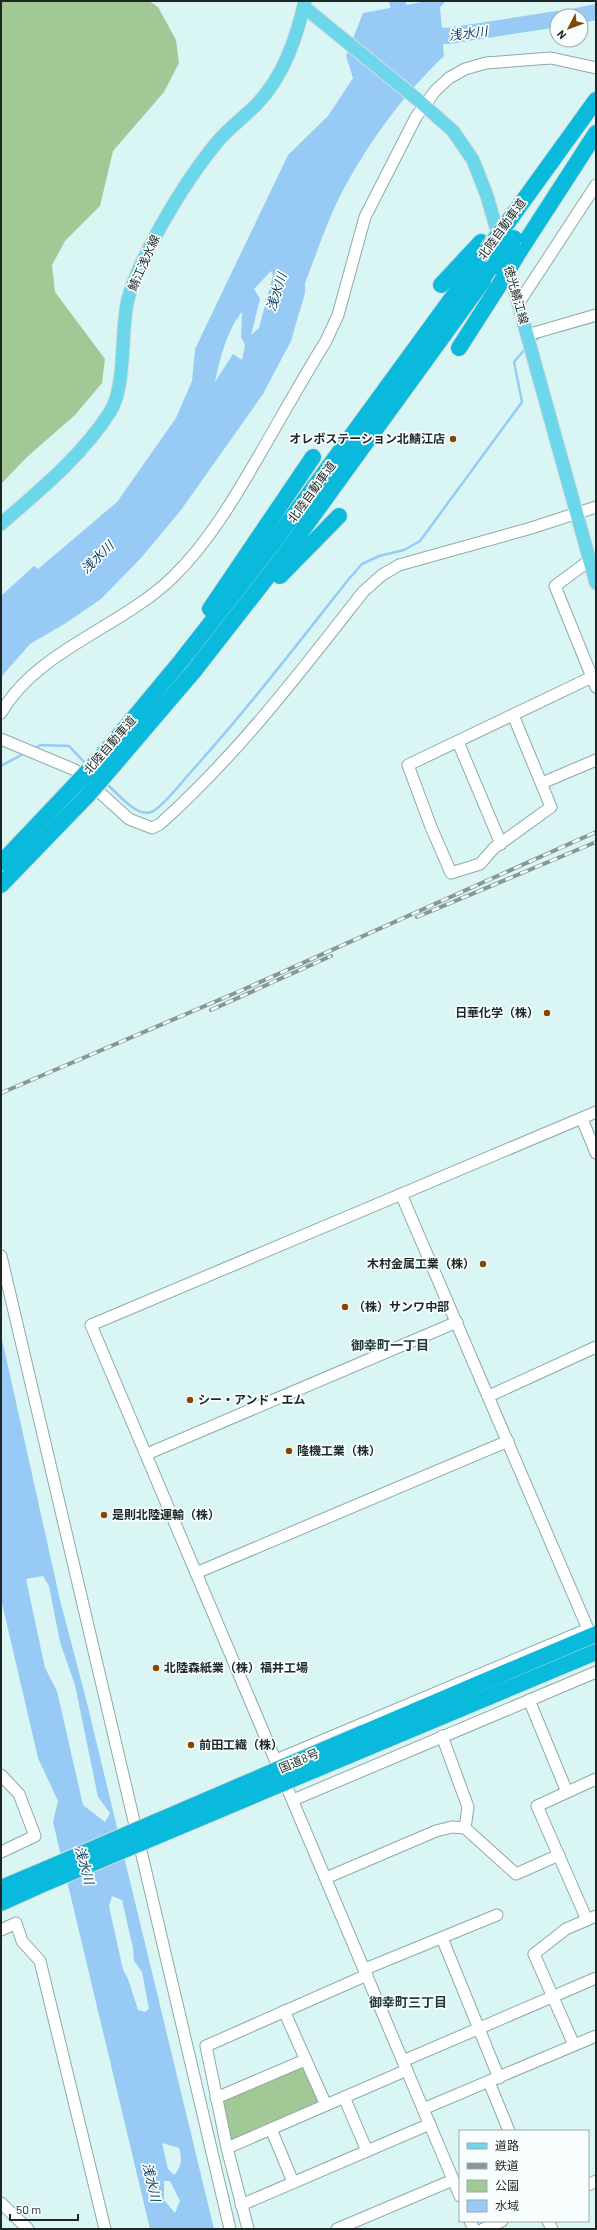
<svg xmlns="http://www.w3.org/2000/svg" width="597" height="2230" font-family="Barlow,'Noto Sans JP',sans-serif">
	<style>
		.green { fill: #a2c896 }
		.water { fill: #97cbf6; fill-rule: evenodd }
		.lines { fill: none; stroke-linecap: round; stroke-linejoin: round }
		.stream { stroke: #97cbf6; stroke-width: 2.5 }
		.river { stroke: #97cbf6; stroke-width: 16 }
		.minor-casing { stroke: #8eaaa8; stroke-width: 13 }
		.major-casing { stroke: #dbdcdc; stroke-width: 15 }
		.highway-casing { stroke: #dbdcdc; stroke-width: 18 }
		.minor { stroke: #fff; stroke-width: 11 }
		.major { stroke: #6cd6ea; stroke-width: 13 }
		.highway { stroke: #0abadc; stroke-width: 16 }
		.rail-casing { stroke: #849897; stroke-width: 4 }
		.rail { stroke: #f8fefd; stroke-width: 2.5; stroke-dasharray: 8; stroke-linecap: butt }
		.highway-bridge-casing { stroke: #dbdcdc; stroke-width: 18; stroke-linecap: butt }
		.highway-bridge { stroke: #0abadc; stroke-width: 16 }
		.poi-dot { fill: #844604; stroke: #f8fefd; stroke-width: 1.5 }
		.labels { text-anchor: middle; stroke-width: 3.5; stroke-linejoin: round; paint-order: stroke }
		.street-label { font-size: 12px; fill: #1c2726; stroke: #f8fefd }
		.poi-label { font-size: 12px; font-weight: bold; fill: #1c2726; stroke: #f8fefd; text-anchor: start }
		.water-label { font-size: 13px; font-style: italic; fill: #104366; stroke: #f8fefd }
		.neighbourhood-label { font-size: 13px; font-weight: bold; fill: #223b39; stroke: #f8fefd }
	</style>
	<rect width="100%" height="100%" fill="#d9f6f4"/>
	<!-- green -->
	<g class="green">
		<path d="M1,1H149L158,7L176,40L179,63L164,92L113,151L100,206L65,241L52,265L55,292L105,359L102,383L75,415L27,457L1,484Z"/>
		<path d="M304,2063L322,2104L236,2141L230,2139L221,2100Z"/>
	</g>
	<!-- water -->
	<g class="water">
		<path d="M427,1H446L440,7L444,56C401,97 365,147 338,200C325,227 316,255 305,283V293L291,341L263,394L181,510L141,558L101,599L66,623L30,644L1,677V596L34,566L38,569L117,502L176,418L192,381L195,349L288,155L328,116L353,78L346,56L363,13ZM271,271L273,275L259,328L251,335L260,299L254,289ZM242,312L241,337L245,345L242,360L233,354L215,382C220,358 227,330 242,312Z"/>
		<path d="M1,1335L60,1600L85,1695L214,2229H150L53,1822L58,1801L38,1758L1,1599ZM43,1576L49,1586L60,1642L75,1685L98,1797L110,1813L105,1822L83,1805L57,1691L45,1668L26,1579ZM112,1896L122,1900L133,1948L134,1961L142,1972L149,2009L145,2012L138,2010L128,1979L123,1970L109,1906ZM162,2143L179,2148C182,2159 182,2166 174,2175L168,2169ZM164,2181H170L180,2201L175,2213L164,2200Z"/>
	</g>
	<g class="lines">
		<!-- stream -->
		<g class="stream">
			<path d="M560,331L596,321"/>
			<path d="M533,342L541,336"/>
			<path d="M33,749L41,745L69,746L87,765"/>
			<path d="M1,766L25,753"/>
			<path d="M105,782C115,791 137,818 151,812C161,809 181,783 189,774C245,712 296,646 348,580L362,564L379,556L404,550L420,541L522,402L514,362L526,348"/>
		</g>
		<!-- river -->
		<g class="river">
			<path d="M397,1L404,28"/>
			<path d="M576,16L596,12"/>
			<path d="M422,34L448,36L557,19"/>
		</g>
		<!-- minor casing -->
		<g class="minor-casing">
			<g id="minor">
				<path d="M518,304L596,185"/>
				<path d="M527,335L596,315"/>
				<path d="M590,560L555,586L596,687"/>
				<path d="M1,713C37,650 122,627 173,577C209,542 235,497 260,454C282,416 303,378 326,341L338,315L365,217L416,117L435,91L449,78L465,69L486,63L551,58L596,68"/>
				<path d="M513,715L551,807L494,848L480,864L451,873L431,827L408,765L592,677"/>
				<path d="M1,739L75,770L129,819L152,828L160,824C238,754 299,674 363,592L382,575L399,565L528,529L596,507"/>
				<path d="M458,742L501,844"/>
				<path d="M542,783L596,760"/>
				<path d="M582,1119L596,1153"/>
				<path d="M401,1194L591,1636"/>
				<path d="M1,1256L230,2229"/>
				<path d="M489,1396L596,1347"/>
				<path d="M147,1454L457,1322"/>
				<path d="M196,1573L508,1441"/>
				<path d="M529,1700L567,1792"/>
				<path d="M442,1736L468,1807L465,1828"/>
				<path d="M276,1760L588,1629"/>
				<path d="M1,1775L19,1794L35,1836L1,1852"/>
				<path d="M293,1800L596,1672"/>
				<path d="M326,1878L436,1831L452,1827L465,1828L516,1874L559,1855"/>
				<path d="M587,1920L537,1806L596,1779"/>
				<path d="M1,1930L16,1923L22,1941L40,1961L105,2229"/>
				<path d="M442,1938L499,2078"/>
				<path d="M365,1969L497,1915"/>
				<path d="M284,2011L326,2105"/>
				<path d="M574,2045L534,1954L566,1929L596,1916"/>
				<path d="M403,2061L596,1978"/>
				<path d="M489,2082L509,2131"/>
				<path d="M344,2097L367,2151"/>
				<path d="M216,2098L305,2060"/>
				<path d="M423,2109L596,2036"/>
				<path d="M271,2129L293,2182"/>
				<path d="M227,2148L407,2070"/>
				<path d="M588,2185L596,2181"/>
				<path d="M460,2196L91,1325L596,1112"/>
				<path d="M1,2203L28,2229"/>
				<path d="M241,2205L430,2124"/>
				<path d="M470,2221L474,2229"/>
				<path d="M548,2221L552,2229"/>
				<path d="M248,2229L227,2148L206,2046L367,1975"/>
				<path d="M337,2229L453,2180"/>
				<path d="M483,2229L502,2221"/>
			</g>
		</g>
		<!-- major casing -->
		<g class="major-casing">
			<g id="major">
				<path d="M304,7L418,100L453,131L473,160L487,196L500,241"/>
				<path d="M507,263L596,583"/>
				<path d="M1,524C40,490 81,457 110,412C127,385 120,330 128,299C132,284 140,266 147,252C167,213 190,175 218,141C229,128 244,117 256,105C284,76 296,39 305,1"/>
			</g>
		</g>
		<!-- highway casing -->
		<g class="highway-casing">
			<g id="highway">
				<path d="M508,222L596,100"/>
				<path d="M519,252L596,133"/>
				<path d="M441,285L481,242"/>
				<path d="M459,348L498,287"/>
				<path d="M280,576L339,516"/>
				<path d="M210,609L313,457"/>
				<path d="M102,756L181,661L271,546L487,250"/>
				<path d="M113,766L194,671L283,557L493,267"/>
				<path d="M1,863L75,785"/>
				<path d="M1,885L87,796"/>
				<path d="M363,1733L596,1634"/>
				<path d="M369,1747L596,1652"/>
				<path d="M1,1888L46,1869"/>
				<path d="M1,1903L50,1881"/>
			</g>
		</g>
		<!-- minor -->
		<use href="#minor" class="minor"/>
		<!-- major -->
		<use href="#major" class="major"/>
		<!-- highway -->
		<use href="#highway" class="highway"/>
		<!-- rail casing -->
		<g class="rail-casing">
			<g id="rail">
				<path d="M417,917L596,842"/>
				<path d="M211,1010L331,956"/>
				<path d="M1,1093L240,991L596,832"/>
			</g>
		</g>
		<!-- rail -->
		<use href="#rail" class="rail"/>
		<!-- highway-bridge casing -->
		<g class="highway-bridge-casing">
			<g id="highway-bridge">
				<path d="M487,250L508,222"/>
				<path d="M493,267L514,238"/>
				<path d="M498,287L519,252"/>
				<path d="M75,785L102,756"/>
				<path d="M87,796L113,766"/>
				<path d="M46,1869L363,1733"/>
				<path d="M50,1881L369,1747"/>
			</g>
		</g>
		<!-- highway-bridge -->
		<use href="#highway-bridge" class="highway-bridge"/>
	</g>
	<!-- markers -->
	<g class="poi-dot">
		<circle cx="453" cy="439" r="4"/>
		<circle cx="547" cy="1013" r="4"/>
		<circle cx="483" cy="1264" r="4"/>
		<circle cx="345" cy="1307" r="4"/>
		<circle cx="190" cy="1400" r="4"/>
		<circle cx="289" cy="1451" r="4"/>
		<circle cx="104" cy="1515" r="4"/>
		<circle cx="156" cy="1668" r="4"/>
		<circle cx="191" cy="1745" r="4"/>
	</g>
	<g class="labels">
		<!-- street labels -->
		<g class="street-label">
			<text transform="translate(502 229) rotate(-54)" y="4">北陸自動車道</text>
			<text transform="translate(144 263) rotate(-66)" y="4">鯖江浅水線</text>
			<text transform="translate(516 295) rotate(74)" y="4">徳光鯖江線</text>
			<text transform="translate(312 492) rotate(-54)" y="4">北陸自動車道</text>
			<text transform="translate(110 745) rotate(-49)" y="4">北陸自動車道</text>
			<text transform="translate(299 1761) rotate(-23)" y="4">国道8号</text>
		</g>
		<!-- poi labels -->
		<g class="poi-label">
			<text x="445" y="443" text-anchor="end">オレボステーション北鯖江店</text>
			<text x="539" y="1017" text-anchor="end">日華化学（株）</text>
			<text x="475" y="1268" text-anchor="end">木村金属工業（株）</text>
			<text x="353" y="1311">（株）サンワ中部</text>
			<text x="198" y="1404">シー・アンド・エム</text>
			<text x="297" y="1455">隆機工業（株）</text>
			<text x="112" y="1519">是則北陸運輸（株）</text>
			<text x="164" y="1672">北陸森紙業（株）福井工場</text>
			<text x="199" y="1749">前田工繊（株）</text>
		</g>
		<!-- water labels -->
		<g class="water-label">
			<text transform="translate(468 33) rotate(-7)" y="5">浅水川</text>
			<text transform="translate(276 292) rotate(-72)" y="5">浅水川</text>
			<text transform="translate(97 557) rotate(-44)" y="5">浅水川</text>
			<text transform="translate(85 1865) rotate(75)" y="5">浅水川</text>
			<text transform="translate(152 2182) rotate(77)" y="5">浅水川</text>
		</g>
		<!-- neighbourhood labels -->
		<g class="neighbourhood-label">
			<text x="390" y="1350">御幸町一丁目</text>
			<text x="408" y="2007">御幸町三丁目</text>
		</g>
	</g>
	<!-- border -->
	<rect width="597" height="2230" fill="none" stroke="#1c2726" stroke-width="4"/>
	<!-- legend -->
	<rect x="459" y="2130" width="130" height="92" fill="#f8fefd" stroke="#a0a8a7"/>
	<rect x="467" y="2143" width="20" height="6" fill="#6cd6ea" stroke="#a0a8a7"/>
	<text x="495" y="2150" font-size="12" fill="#1c2726">道路</text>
	<rect x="467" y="2163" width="20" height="6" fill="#849897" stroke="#a0a8a7"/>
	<text x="495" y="2170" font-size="12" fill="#1c2726">鉄道</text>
	<rect x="467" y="2180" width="20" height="12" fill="#a2c896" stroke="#a0a8a7"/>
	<text x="495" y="2190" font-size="12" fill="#1c2726">公園</text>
	<rect x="467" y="2200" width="20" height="12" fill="#97cbf6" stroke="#a0a8a7"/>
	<text x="495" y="2210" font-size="12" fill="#1c2726">水域</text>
	<!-- north arrow -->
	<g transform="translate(569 28) rotate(228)"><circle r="19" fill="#f8fefd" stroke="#a0a8a7"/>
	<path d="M0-3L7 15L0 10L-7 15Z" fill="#844604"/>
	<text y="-6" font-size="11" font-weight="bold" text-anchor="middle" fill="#1c2726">N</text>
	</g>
	<!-- scale -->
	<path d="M10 2214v6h68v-6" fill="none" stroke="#1c2726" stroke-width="2"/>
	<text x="16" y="2214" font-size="12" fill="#1c2726" stroke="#f8fefd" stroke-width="3" paint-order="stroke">50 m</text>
</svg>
